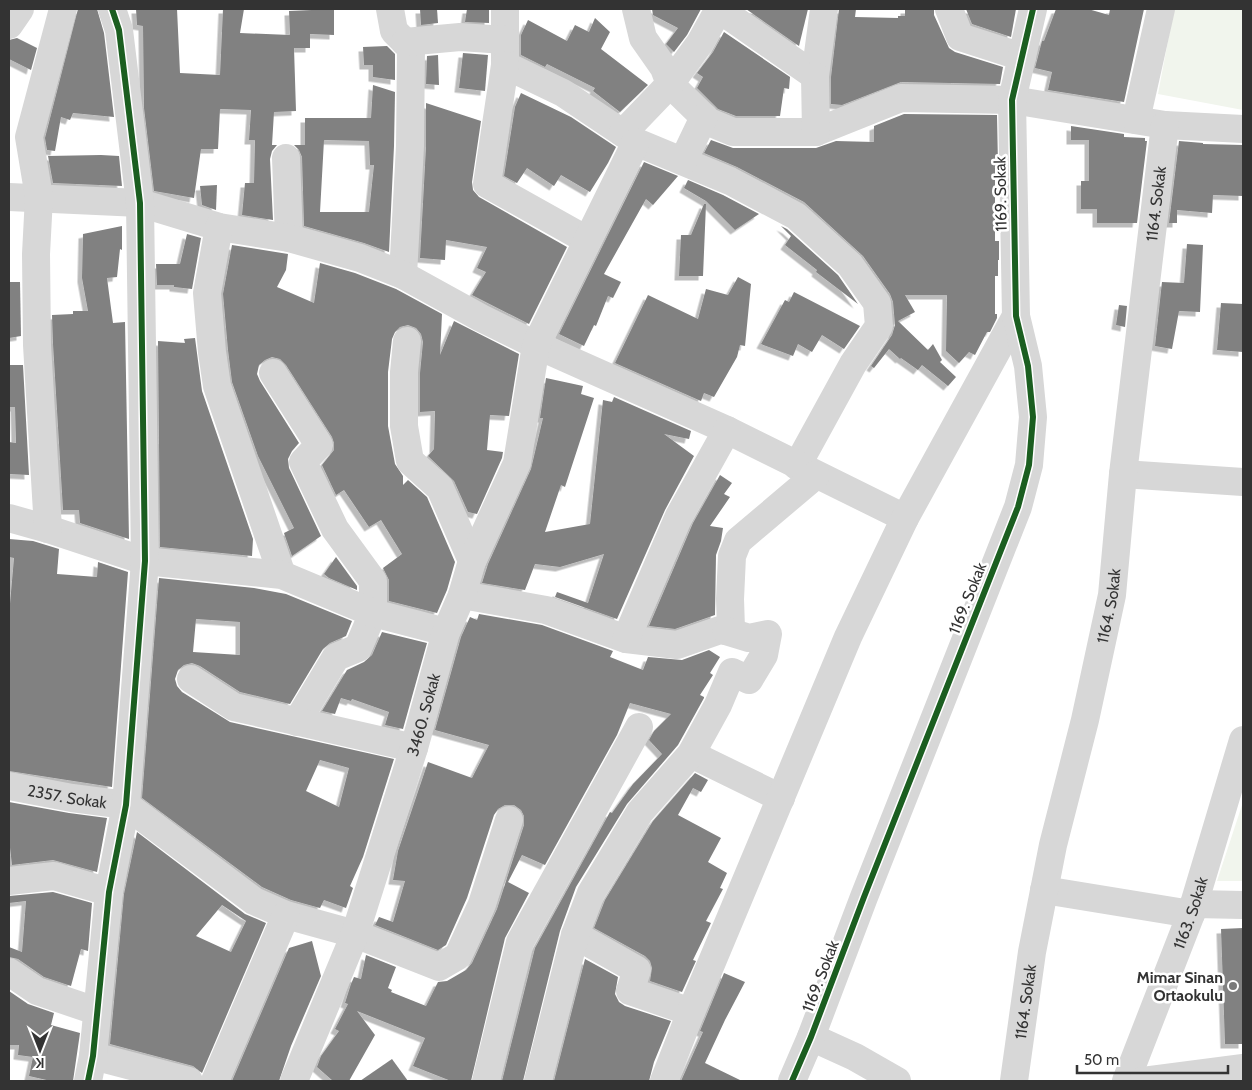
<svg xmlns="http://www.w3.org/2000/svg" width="1252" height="1090" font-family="Cabin,sans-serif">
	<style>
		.green { fill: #f1f5ed }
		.building { fill: #818181; fill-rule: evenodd; filter: url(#shadow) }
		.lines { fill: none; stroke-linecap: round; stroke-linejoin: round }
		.minor { stroke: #d7d7d7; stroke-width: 28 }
		.cycleway-casing { stroke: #fff; stroke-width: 9 }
		.cycleway { stroke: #1b5e20; stroke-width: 6 }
		.poi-dot { fill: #7a7a7a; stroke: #fff; stroke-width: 2 }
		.labels { text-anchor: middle; stroke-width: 5; stroke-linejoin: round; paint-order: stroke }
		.street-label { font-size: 16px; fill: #333; stroke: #fff }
		.poi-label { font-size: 16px; font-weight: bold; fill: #333; stroke: #fff; text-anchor: end }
	</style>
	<defs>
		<filter id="shadow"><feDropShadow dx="-4.5" dy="4.5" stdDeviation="0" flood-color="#0004"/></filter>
	</defs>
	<rect width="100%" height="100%" fill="#fff"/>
	<!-- green -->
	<g class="green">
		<path d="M1174,9H1243V110L1158,94Z"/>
		<path d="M1243,802V881H1217Z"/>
	</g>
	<!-- building -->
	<g class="building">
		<path d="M78,9H97L104,33L114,117L73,113L70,120L61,117L55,151L47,150L45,138Z"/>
		<path d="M136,9H177L180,73L220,75L223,9H244L240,33L290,35L289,11L334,9V35L310,34V48H294L296,111L274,112L272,145H277L272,151L270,159L273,220L242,215L245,183H254L255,140H249L251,110L220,109L218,149H201L194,198L154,191L144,108L143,26L137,25Z"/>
		<path d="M420,9H437L438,23L421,25Z"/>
		<path d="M467,9H489V23L465,22Z"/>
		<path d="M652,9H701L687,35L674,52L666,44L678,28L653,15Z"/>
		<path d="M746,9H808L799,46Z"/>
		<path d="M839,9H856L855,17L898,18V16H905V9H934V15L949,48L955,52L1003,67L1000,84L901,82L842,105L831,104V77Z"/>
		<path d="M966,9H1016L1011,37L972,24Z"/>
		<path d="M1056,9H1088L1109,15L1110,9H1144L1124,102L1048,90L1052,72L1035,68L1042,41H1044Z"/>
		<path d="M595,18L610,32L601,49L648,85L620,112L593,91L595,88L547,64L545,67L521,55V35L528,20L567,41L575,25L589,32Z"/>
		<path d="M724,32L790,77L789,89L784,88L780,116H736L718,109L697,88L703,77L697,73L713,52Z"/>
		<path d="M17,38L37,48L31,70L9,59V40Z"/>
		<path d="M387,46L395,54V80L373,77V65H364L363,47Z"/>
		<path d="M463,53L488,55L485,91L459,88Z"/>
		<path d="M438,55L439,85L426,84L427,56Z"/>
		<path d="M373,85L395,92L394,146L389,252L364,243L304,226L302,157L299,150L294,145H305V118H371ZM324,140L369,141L370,165H374L369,212H320Z"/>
		<path d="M521,93L571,117L616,147L608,163L590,192L561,175L554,186L527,168L517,183L504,176L515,107Z"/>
		<path d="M426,103L481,121L472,182L473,190L479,197L567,247L529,324L472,295L486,272L477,268L487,247L446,240L445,260L420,258L426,147Z"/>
		<path d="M904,114L997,115L998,166H995V241H999V260H998V276H995V314H997V318L990,332H987L975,355L969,352L959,363L946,351L947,295H905L915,312L898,321L928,350L933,344L942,360L940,362L956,377L948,386L922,365L918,370L901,358L900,359L889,349L874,368L871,366L892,335L895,325L893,302L890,294L863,256L804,202L737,167L704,153L711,140L733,148H816L836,141L874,142V126Z"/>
		<path d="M1071,126L1124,134V137L1145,138V141H1147L1137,223H1097V209H1081V181H1089V140H1071Z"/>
		<path d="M1179,141L1203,143V144L1243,145V196L1213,195L1212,213L1177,210V223H1169Z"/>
		<path d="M101,155L119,156L122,186L53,183L48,156Z"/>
		<path d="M644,162L678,176L653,205L646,199L604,274L621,282L613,298L608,296L596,326L594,325L584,346L559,334Z"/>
		<path d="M688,180L723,195L759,214L735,230L706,201L684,188Z"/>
		<path d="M217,185L216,210L202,205L200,186Z"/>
		<path d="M704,204H706L703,276H679L681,235H691Z"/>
		<path d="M122,226V250L120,249L117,277L107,278L113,323L125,322L129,539L80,523L79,510H63L53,344L52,315L73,314V311H88L82,278L83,234Z"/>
		<path d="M781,226L787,229L838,275L858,304L816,272L817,270L785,245L791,236Z"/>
		<path d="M187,234L201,238L192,289L174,287V285H157L156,264H180Z"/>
		<path d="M1187,244L1203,245L1200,312L1179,311L1172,349L1155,346L1162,282L1184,283Z"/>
		<path d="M232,245L288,254L286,270L277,287L314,303L320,263L355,273L396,289L442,314L440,355L454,321L519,354L509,416L490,415L487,450L503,452L502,458L477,514L468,512L454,481L428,456L434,449L435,411L420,412V373L423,342L421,334L416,328L408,325L400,327L395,332L392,339L388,372V426L395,464L403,476V485L408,480L427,497L455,562L447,590L437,613L389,601V580L383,568L402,554L381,520L369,527L344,490L336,495L322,465L334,450V443L332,437L286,365L280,359L272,357L265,360L259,365L257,374L260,381L299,443L292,451L288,459L289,468L321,536L292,556L284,533L294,528L258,456L232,382L228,350L223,294Z"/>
		<path d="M738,277L751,284L745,346L740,345L737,357L714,397L704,393L701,401L615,363L648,295L698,319L706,289L728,295Z"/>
		<path d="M9,282H20L21,336L9,338Z"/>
		<path d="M794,292L860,326L844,349L822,335L812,352L798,344L793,356L761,344L785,300L789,302Z"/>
		<path d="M1221,303L1243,304V352L1217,350Z"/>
		<path d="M1119,305L1127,306L1125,327L1116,325Z"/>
		<path d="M195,338L202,391L253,539L252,556L160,547L158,341L185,343L184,339Z"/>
		<path d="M9,365H23L29,475L9,474V442L16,443L15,407H9Z"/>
		<path d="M546,378L583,386L581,394L594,398L565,487L561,485L545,532L590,524L603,400L612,402L614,397L691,431L689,439L664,434L694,456L665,510L617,619L555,597L557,592L588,603L604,554L560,567L535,564L525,590L482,583L488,564L531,469L543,418H540Z"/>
		<path d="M720,475L732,483L724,494L730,497L710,526L723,528L721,541L716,555L715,615L675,629L649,626L693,523Z"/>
		<path d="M9,539L33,541L59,549L57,574L97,577L98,562L128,572L112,787L9,771V615L14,558L9,557Z"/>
		<path d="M336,557L357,586V590L329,578L324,574Z"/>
		<path d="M159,578L254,588L286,594L352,621L346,636L330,643L323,649L290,704L240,692L200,666L192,663L184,665L178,670L175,679L177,686L182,692L230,722L394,759L363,857L350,886L353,888L346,908L324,900L320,908L291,900L262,887L142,798ZM196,619L240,622V655L193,652ZM320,760L349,768L339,807L306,791Z"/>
		<path d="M479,614L542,625L613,651L610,657L643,670L648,657L682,660L709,650L720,657L710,673L713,675L700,695L704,697V698L678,745L627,804L576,887L560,931L523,1081H502L535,948L610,812L612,813L633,784L662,754L649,740L654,731L671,714L630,703L617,735L545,865L522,855L508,882L529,893L505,938L471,1081H451L413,1066L425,1038L357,1011L375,1035L349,1081H333L317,1067L321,1056L339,1031L335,1029L348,1004L345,1003L351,984L354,977L361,979L366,955L396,967L388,988L392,990L391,992L426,1006L438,982L447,981L466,970L472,963L497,909L524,825V816L521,810L514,805H505L498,809L494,815L467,898L446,945L438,950L375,925L379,917L393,922L405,881L393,880L398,851L428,762L472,778L489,745L435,730L461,637L470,617L477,620Z"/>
		<path d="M382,632L427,643L403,729L385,725L389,712L352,699L351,701L341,698L335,714L322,711L347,670L364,662L372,655Z"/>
		<path d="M695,773L708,780L701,792L693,788L678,815L721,838L708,862L727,873L720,888L723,889L706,921L711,923L693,960L696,961L682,992L650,981L652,968L650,961L645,956L594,928L605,900L653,821Z"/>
		<path d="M9,802L69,813L107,818L97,872L53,860L12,865L9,839Z"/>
		<path d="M137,832L245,914L266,923L202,1073L193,1066L110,1044L124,894ZM222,905L246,921L231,952L196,936Z"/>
		<path d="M53,892L92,903L88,951L81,949L71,986L44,977L18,959L9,957V947L22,952L26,901L9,903V896Z"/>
		<path d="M1243,928V1044H1225L1221,929Z"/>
		<path d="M312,941L321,976L291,1046L279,1081H232L289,948Z"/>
		<path d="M585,959L618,977L615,994L619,1002L625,1006L671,1021L654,1062L649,1081H554Z"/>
		<path d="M724,973L745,982L725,1020L705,1063L742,1081H681L703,1032L700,1031Z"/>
		<path d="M9,991L28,1004L54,1013L51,1025L80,1033L73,1081H51L29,1076L33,1057L18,1055L19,1045H9Z"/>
		<path d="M392,1059L408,1081H360Z"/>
	</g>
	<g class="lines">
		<!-- minor -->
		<g class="minor">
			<path d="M390,9L394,31L411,48L410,146L403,275"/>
			<path d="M505,9V65L563,93L636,142L730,181L796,216L850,265L877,303L879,326L853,364L797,466"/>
			<path d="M824,9L815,76L719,9L700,43L670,84L709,122L733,132H816L901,98L1012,100L1165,125L1243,129"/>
			<path d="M949,9L960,37L1022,57"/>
			<path d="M9,25L20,9"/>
			<path d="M405,42L460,37L505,40"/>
			<path d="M505,65L487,184L587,240"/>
			<path d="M815,76L816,132"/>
			<path d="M1136,120L1161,9"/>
			<path d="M623,133L670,84L664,68L643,38L636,9"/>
			<path d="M286,158L289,238"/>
			<path d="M683,161L704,117"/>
			<path d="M9,197L140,203L219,227L289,238L360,258L403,275L481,318L536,345L727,430L905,518"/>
			<path d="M219,227L207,293L212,352L217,386L282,575"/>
			<path d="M407,341L404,372V426L410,461L440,488L472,561"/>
			<path d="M273,373L319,445L303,462L335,529L373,581V613L358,648L336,657L297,722"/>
			<path d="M1123,474L1243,482"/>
			<path d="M9,518L48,529L145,561L282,575L373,613L446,632"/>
			<path d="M48,529L37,345L36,254L39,197L29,137L63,9"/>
			<path d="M462,595L546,610L626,639L677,645L720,630L726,631L731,629L730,599L732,556L738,541L816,475"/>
			<path d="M626,639L679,516L727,430"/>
			<path d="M191,679L234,707L414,748"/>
			<path d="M691,754L781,798"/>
			<path id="s1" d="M9,786L72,798L126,805L254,901L286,915L355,934L439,967L458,956L482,904L509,820"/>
			<path d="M9,881L54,876L109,892"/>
			<path d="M1044,890L1191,914"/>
			<path d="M1194,904L1243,905"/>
			<path d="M575,935L637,970L630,991L691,1012"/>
			<path d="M9,972L37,991L96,1011"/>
			<path d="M811,1037L855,1057L897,1081"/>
			<path d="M93,1056L189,1081"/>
			<path d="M88,1081L93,1056L109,892L126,805L145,561L140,203L119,30L112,9"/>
			<path d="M215,1081L286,915"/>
			<path id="s2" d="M294,1081L355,934L414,748L446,632L462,595L472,561L517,463L536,345L636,142"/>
			<path d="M486,1081L520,942L639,727"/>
			<path d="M538,1081L575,935L591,893L640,812L691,754L718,705L732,672L749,680L764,655L768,634L749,638L726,631"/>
			<path d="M664,1081L691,1012L848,637L905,518L1016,316"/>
			<path d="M792,1081L811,1037L864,897L1018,507L1029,465L1033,417L1028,366L1016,316L1012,100L1033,9"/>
			<path id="s3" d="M1014,1081L1032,952L1053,845L1085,720L1112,595L1123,474L1165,125"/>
			<path id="s4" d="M1126,1081L1191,914L1243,740"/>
			<path d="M1143,1081L1243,1068"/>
		</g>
		<!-- cycleway casing -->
		<g class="cycleway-casing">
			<g id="cycleway">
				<path d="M88,1081L93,1056L109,892L126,805L145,561L140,203L119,30L112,9"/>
				<path d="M792,1081L811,1037L864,897L1018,507L1029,465L1033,417L1028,366L1016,316L1012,100L1033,9"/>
			</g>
		</g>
		<!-- cycleway -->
		<use href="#cycleway" class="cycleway"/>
	</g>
	<!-- markers -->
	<circle class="poi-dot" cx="1233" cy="986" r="5"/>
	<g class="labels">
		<!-- street labels -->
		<g class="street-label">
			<text transform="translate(1000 194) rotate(-91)" y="6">1169. Sokak</text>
			<text dy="6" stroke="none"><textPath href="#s3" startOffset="890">1164. Sokak</textPath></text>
			<text transform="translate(967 598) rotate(-68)" y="6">1169. Sokak</text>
			<text dy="6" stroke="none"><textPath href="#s3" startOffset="485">1164. Sokak</textPath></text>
			<text dy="6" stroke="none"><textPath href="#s2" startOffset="389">3460. Sokak</textPath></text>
			<text dy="6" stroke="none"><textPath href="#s1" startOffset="59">2357. Sokak</textPath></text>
			<text dy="6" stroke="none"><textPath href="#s4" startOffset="180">1163. Sokak</textPath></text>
			<text transform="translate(820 976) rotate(-69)" y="6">1169. Sokak</text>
			<text dy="6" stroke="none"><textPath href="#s3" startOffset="80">1164. Sokak</textPath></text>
		</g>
		<!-- poi labels -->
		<g class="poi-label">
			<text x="1223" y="983">Mimar Sinan<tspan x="1223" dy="18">Ortaokulu</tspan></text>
		</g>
	</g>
	<!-- border -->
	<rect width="1252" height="1090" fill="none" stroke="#333333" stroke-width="20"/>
	<!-- north arrow -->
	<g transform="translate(40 1050) rotate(180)" stroke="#ffffff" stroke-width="4" paint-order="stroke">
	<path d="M0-4L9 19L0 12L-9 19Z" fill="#333333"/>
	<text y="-8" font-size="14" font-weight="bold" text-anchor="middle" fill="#333333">K</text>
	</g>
	<!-- scale -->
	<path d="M1077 1065v8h151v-8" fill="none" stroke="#333333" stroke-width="2.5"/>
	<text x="1084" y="1065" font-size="15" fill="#333333" stroke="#ffffff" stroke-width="4" paint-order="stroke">50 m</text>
</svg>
